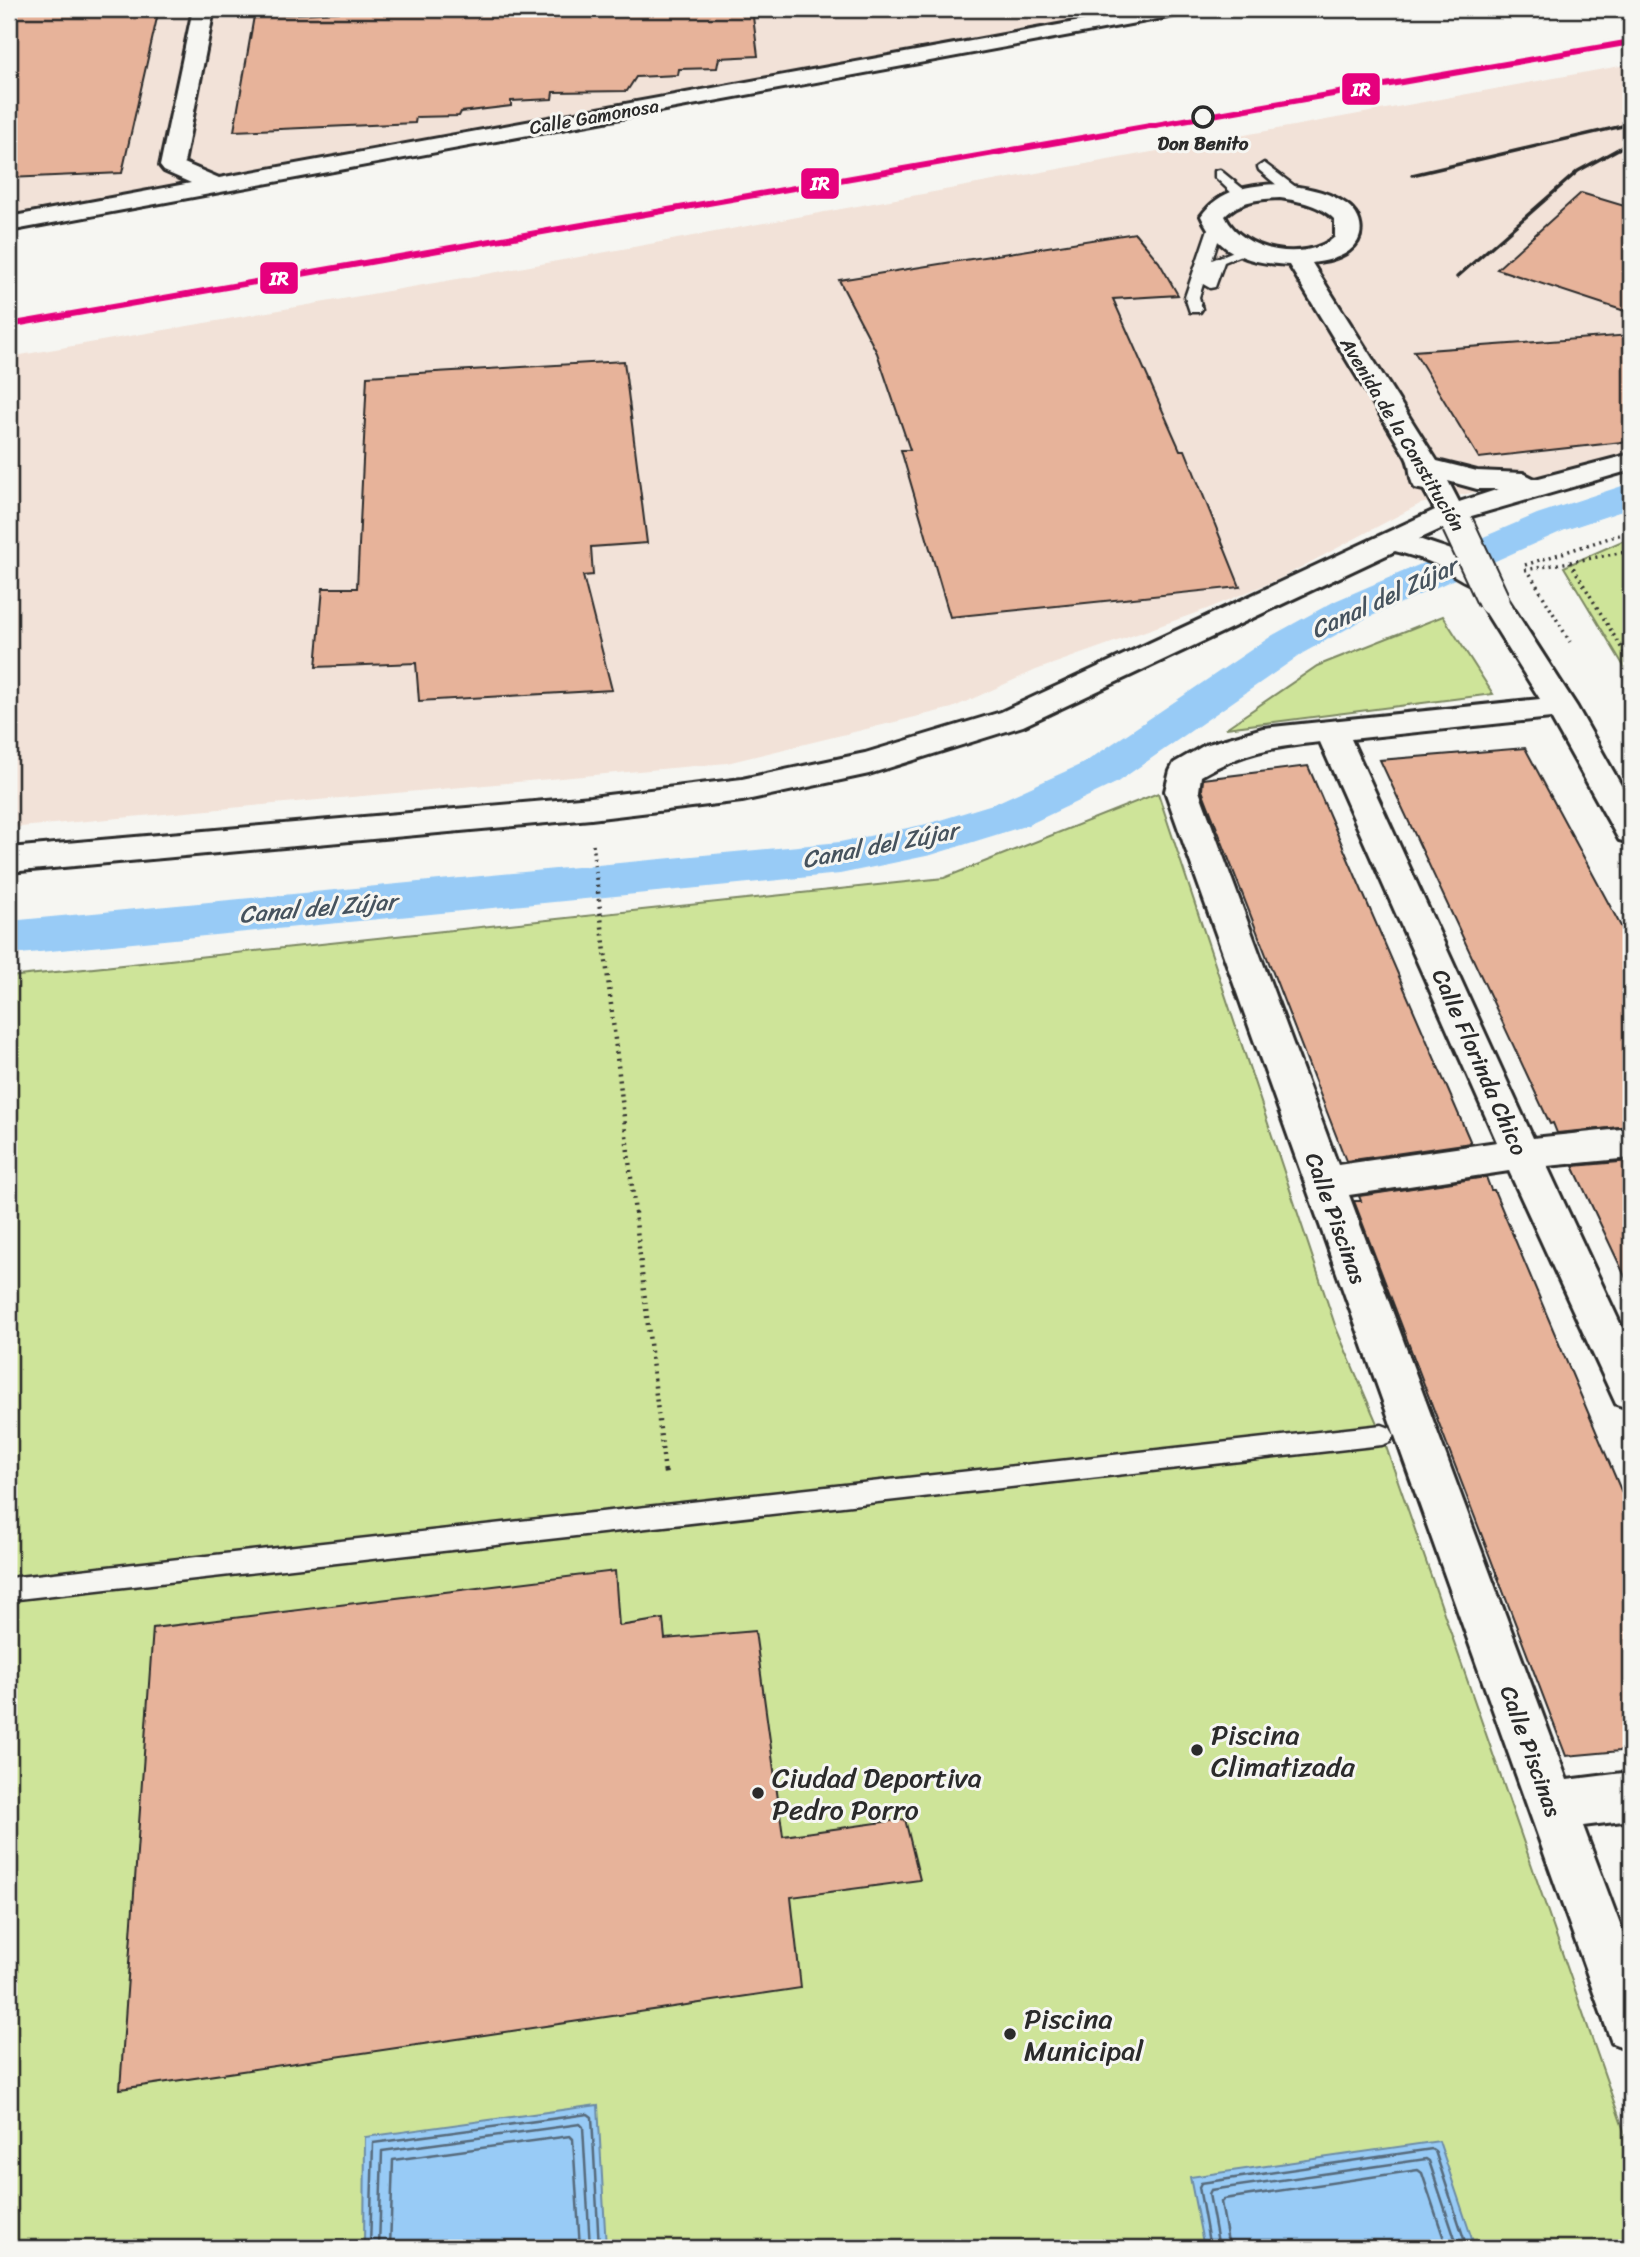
<svg xmlns="http://www.w3.org/2000/svg" width="1640" height="2257" font-family="Sriracha,sans-serif">
	<style>
		.built { fill: #f2e2d8 }
		.green { fill: #cee499; stroke: #7c8862; stroke-width: 2 }
		.water { fill: #98cbf6; stroke: #6c8ba5; stroke-width: 2 }
		.lines { fill: none; stroke-linecap: round; stroke-linejoin: round }
		.shore { stroke: #576b7c; stroke-width: 2.5 }
		.canal { fill: #98cbf6; fill-rule: evenodd }
		.building { fill: #e7b39a; stroke: #2b2b2b; stroke-width: 2 }
		.lane-casing { stroke: #2b2b2b; stroke-width: 5 }
		.street-casing { stroke: #2b2b2b; stroke-width: 6 }
		.path-far2 { stroke: #2b2b2b; stroke-width: 3.5; stroke-dasharray: 2 4.5; stroke-linecap: butt }
		.path-far1 { stroke: #2b2b2b; stroke-width: 4.5; stroke-dasharray: 2 5; stroke-linecap: butt }
		.path { stroke: #2b2b2b; stroke-width: 5; stroke-dasharray: 2.5 7; stroke-linecap: butt }
		.lane { fill: #f6f6f2; fill-rule: evenodd }
		.street { fill: #f6f6f2; fill-rule: evenodd }
		.rail { stroke: #2b2b2b; stroke-width: 3.5 }
		.street-bridge-casing { stroke: #2b2b2b; stroke-width: 35; stroke-linecap: butt }
		.street-bridge { stroke: #f6f6f2; stroke-width: 31 }
		.rail-1-casing { stroke: #f6f6f2; stroke-width: 10 }
		.rail-1 { stroke: #e5007d; stroke-width: 6 }
		.stop-dot { fill: #f6f6f2; stroke: #2b2b2b; stroke-width: 3.5 }
		.poi-dot { fill: #2b2b2b; stroke: #f6f6f2; stroke-width: 2.5 }
		.labels { text-anchor: middle; stroke-width: 6; stroke-linejoin: round; paint-order: stroke }
		.far-street-label { font-size: 19px; fill: #2b2b2b; stroke: #f6f6f2 }
		.far-stop-label { font-size: 19px; font-weight: bold; fill: #2b2b2b; stroke: #f6f6f2 }
		.street-label { font-size: 23px; fill: #2b2b2b; stroke: #f6f6f2 }
		.water-label { font-size: 24px; font-style: italic; fill: #46535e; stroke: #f6f6f2 }
		.near-poi-label { font-size: 28px; fill: #2b2b2b; stroke: #f6f6f2; text-anchor: start }
		.line-badge { stroke: #f6f6f2; stroke-width: 2.5 }
		.badge-label { font-size: 19px; text-anchor: middle; font-weight: bold; fill: #fff }
	</style>
	<rect width="100%" height="100%" fill="#f6f6f2"/>
	<filter id="ink" filterUnits="userSpaceOnUse"><feTurbulence type="fractalNoise" baseFrequency=".0143" numOctaves="2"/><feDisplacementMap in="SourceGraphic" scale="14" xChannelSelector="R" yChannelSelector="G"/><feConvolveMatrix kernelMatrix="1 2 1 2 8 2 1 2 1" color-interpolation-filters="sRGB"/></filter>
	<g filter="url(#ink)">
		<!-- built -->
		<g class="built">
			<path d="M9,9H1179L9,224Z"/>
			<path d="M1631,64V458L1420,504L1279,579L1207,609L1036,670L952,708L727,763L9,828V357L492,273Z"/>
		</g>
		<!-- green -->
		<g class="green">
			<path d="M1631,537V678L1564,567Z"/>
			<path d="M1443,616L1493,694L1226,728L1317,666Z"/>
			<path d="M1158,793L1336,1328L1382,1435L1631,2151V2248H9V977L944,878Z"/>
		</g>
		<!-- water -->
		<g class="water">
			<path d="M598,2105L606,2248H364L365,2137Z"/>
			<path d="M1439,2141L1475,2248H1204L1190,2177Z"/>
		</g>
		<g class="lines">
			<!-- shore -->
			<g class="shore">
				<path d="M370,2248L373,2143L588,2114L592,2117L599,2248"/>
				<path d="M379,2248L382,2151L580,2124L583,2127L590,2248"/>
				<path d="M390,2248L393,2160L570,2136L573,2139L580,2248"/>
				<path d="M1210,2248L1199,2187L1201,2183L1432,2149L1435,2151L1467,2248"/>
				<path d="M1219,2248L1209,2194L1211,2190L1426,2159L1429,2161L1458,2248"/>
				<path d="M1229,2248L1221,2202L1224,2199L1418,2170L1422,2173L1447,2248"/>
			</g>
			<!-- canal -->
			<path class="canal" d="M1631,483V508L1565,530L1365,619L1303,653L1116,783L1028,825L931,855L840,874L9,955V921L840,842L927,824L996,803L1084,763L1273,635L1335,601L1537,514Z"/>
		</g>
		<!-- building -->
		<g class="building">
			<path d="M9,9H159L122,173L9,178Z"/>
			<path d="M405,9H752L758,56L719,58L717,68L679,69L678,75L636,77L627,91L553,92L552,99L511,101V106L461,112L459,116L416,117L415,123L234,131L254,16Z"/>
			<path d="M1581,193L1631,208V313L1497,269Z"/>
			<path d="M1135,233L1159,262L1178,295L1113,299L1180,450H1185L1240,587L950,617L901,450H910L877,353L839,280Z"/>
			<path d="M1631,335V441L1479,458L1414,351Z"/>
			<path d="M624,361L647,543L591,547L593,575L583,576L612,690L419,701L416,663L316,667L323,588H357L367,376Z"/>
			<path d="M1525,748L1631,945V1126L1557,1133L1553,1123L1550,1124L1380,760Z"/>
			<path d="M1308,766L1471,1143L1346,1161L1202,790L1203,779Z"/>
			<path d="M1631,1161V1289L1573,1166Z"/>
			<path d="M1486,1177L1491,1190H1494L1631,1514V1750L1566,1756L1354,1201H1361L1359,1196Z"/>
			<path d="M615,1571L619,1626L663,1619L665,1639L755,1631L783,1836L905,1819L920,1880L791,1897L801,1988L120,2089L153,1628Z"/>
		</g>
		<g class="lines">
			<!-- lane casing -->
			<g class="lane-casing">
				<g id="lane">
					<path d="M1264,163L1301,191V197H1291L1259,170L1258,167Z"/>
					<path d="M1220,170L1247,192V198H1237L1215,177V171Z"/>
					<path d="M1215,225L1222,229L1212,260L1246,246L1253,250L1224,262L1215,287L1210,288L1203,284L1199,297L1202,309L1200,312H1190L1185,297L1208,229Z"/>
					<path d="M1382,1425L1390,1428L1394,1435L1390,1442L1382,1445L9,1600V1578Z"/>
				</g>
			</g>
			<!-- street casing -->
			<g class="street-casing">
				<g id="street">
					<path d="M193,9H214L184,163L219,178L1146,9H1190L1186,13L1179,15L9,231V217L191,183L164,171L160,166Z"/>
					<path d="M1280,184C1301,187 1325,190 1343,202C1362,213 1368,237 1349,251C1338,259 1325,261 1312,263L1437,461L1477,471L1523,473L1535,479L1631,454V470L1468,517L1473,525L1468,531L1458,534L1448,531L1445,527L1419,539C1444,548 1481,557 1497,579L1493,585C1471,591 1456,575 1437,565C1424,559 1409,555 1395,551L1023,726L869,774L742,801L591,819L9,872V848L591,797L742,779L865,753L1001,712L1435,510L1424,490L1415,488C1408,478 1412,468 1406,457L1289,265C1249,263 1218,254 1201,216C1220,189 1249,185 1280,184ZM1280,198C1300,201 1321,205 1335,220V237C1305,263 1242,252 1225,216C1241,200 1259,199 1280,198ZM1448,481L1477,489H1499L1459,502Z"/>
					<path d="M1493,591L1504,594L1508,600L1577,707L1631,803V843L1619,840L1551,718L1351,739L1533,1138L1631,1128V1158L1547,1166L1631,1347V1409L1616,1404L1509,1171L1349,1195L1567,1780L1631,1772V1820L1583,1826L1631,1954V2050L1612,2043L1605,2024L1165,791L1170,771L1174,763L1205,745L1263,728L1540,699L1478,600L1482,594ZM1320,742L1497,1142L1338,1165L1199,791L1201,776C1242,752 1273,747 1320,742Z"/>
				</g>
			</g>
			<!-- path-far2 -->
			<g class="path-far2">
				<path d="M1570,562L1631,664"/>
				<path d="M1525,565L1631,531"/>
				<path d="M1525,570L1631,551"/>
				<path d="M1530,574L1570,642"/>
				<path d="M593,844L595,858"/>
			</g>
			<!-- path-far1 -->
			<path class="path-far1" d="M594,857L665,1473"/>
			<!-- path -->
			<path class="path" d="M665,1471L666,1478"/>
			<!-- lane -->
			<use href="#lane" class="lane"/>
			<!-- street -->
			<use href="#street" class="street"/>
			<!-- rail -->
			<g class="rail">
				<path d="M1412,175L1631,124"/>
				<path d="M1457,277L1578,171L1631,142"/>
			</g>
			<!-- street-bridge casing -->
			<g class="street-bridge-casing">
				<path id="street-bridge" d="M1458,525L1493,600"/>
			</g>
			<!-- street-bridge -->
			<use href="#street-bridge" class="street-bridge"/>
			<!-- rail-1 casing -->
			<g class="rail-1-casing">
				<path id="rail-1" d="M9,325L1631,42"/>
			</g>
			<!-- rail-1 -->
			<use href="#rail-1" class="rail-1"/>
		</g>
	</g>
	<!-- markers -->
	<circle class="stop-dot" cx="1203" cy="117" r="10"/>
	<g class="poi-dot">
		<circle cx="1197" cy="1750" r="7"/>
		<circle cx="758" cy="1793" r="7"/>
		<circle cx="1010" cy="2034" r="7"/>
	</g>
	<g class="labels">
		<!-- far-street labels -->
		<g class="far-street-label">
			<text transform="translate(594 116) rotate(-10)" y="7">Calle Gamonosa</text>
			<text transform="translate(1403 434) rotate(59)" y="7">Avenida de la Constitución</text>
		</g>
		<!-- far-stop labels -->
		<g class="far-stop-label">
			<text x="1203" y="150">Don Benito</text>
		</g>
		<!-- street labels -->
		<g class="street-label">
			<text transform="translate(1480 1062) rotate(66)" y="8">Calle Florinda Chico</text>
			<text transform="translate(1336 1218) rotate(70)" y="8">Calle Piscinas</text>
			<text transform="translate(1531 1751) rotate(70)" y="8">Calle Piscinas</text>
		</g>
		<!-- water labels -->
		<g class="water-label">
			<text transform="translate(1384 598) rotate(-25)" y="8">Canal del Zújar</text>
			<text transform="translate(880 845) rotate(-11)" y="8">Canal del Zújar</text>
			<text transform="translate(318 908) rotate(-5)" y="8">Canal del Zújar</text>
		</g>
		<!-- near-poi labels -->
		<g class="near-poi-label">
			<text x="1211" y="1744">Piscina<tspan x="1211" dy="32">Climatizada</tspan></text>
			<text x="772" y="1787">Ciudad Deportiva<tspan x="772" dy="32">Pedro Porro</tspan></text>
			<text x="1024" y="2028">Piscina<tspan x="1024" dy="32">Municipal</tspan></text>
		</g>
	</g>
	<g class="line-badge">
		<rect x="1341" y="72" width="40" height="34" rx="7" fill="#e5007d"/>
		<rect x="800" y="167" width="40" height="33" rx="7" fill="#e5007d"/>
		<rect x="259" y="261" width="40" height="34" rx="7" fill="#e5007d"/>
	</g>
	<g class="badge-label">
		<text x="1361" y="96">IR</text>
		<text x="820" y="190">IR</text>
		<text x="279" y="285">IR</text>
	</g>
	<!-- margin -->
	<rect width="1640" height="2257" fill="none" stroke="#f6f6f2" stroke-width="35"/>
	<rect x="18" y="18" width="1605" height="2222" fill="none" stroke="#2b2b2b" stroke-width="2.5" filter="url(#ink)"/>
</svg>
